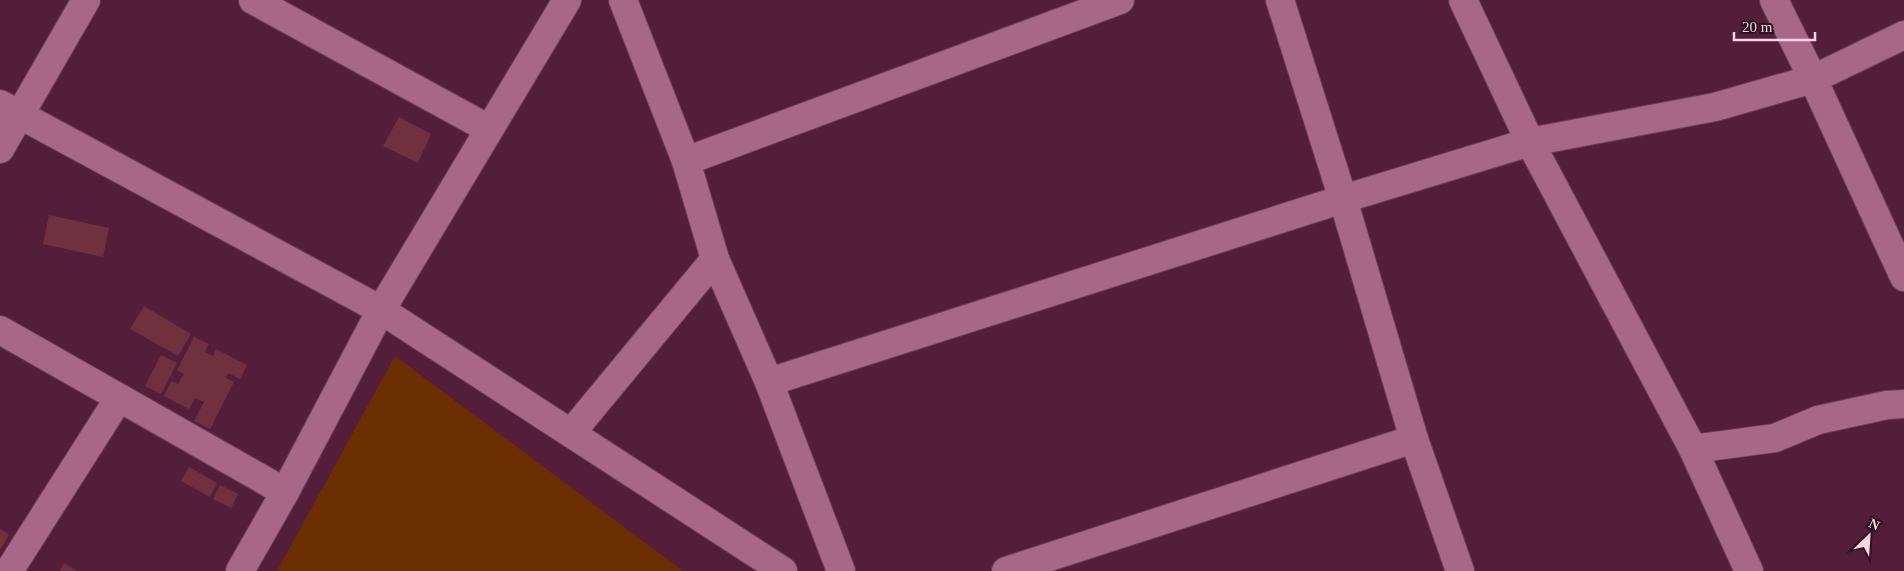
<svg xmlns="http://www.w3.org/2000/svg" width="1904" height="571" font-family="'Times New Roman',serif">
	<style>
		.green { fill: #6b2f02 }
		.building { fill: #6e313d }
		.lines { fill: none; stroke-linecap: round; stroke-linejoin: round }
		.minor-casing { stroke: #6d3e58; stroke-width: 30 }
		.minor { stroke: #a66886; stroke-width: 28 }
	</style>
	<rect width="100%" height="100%" fill="#541e3b"/>
	<!-- green -->
	<path class="green" d="M395,356L683,571H277Z"/>
	<!-- building -->
	<g class="building">
		<path d="M399,117L431,134L418,163L383,146Z"/>
		<path d="M49,215L109,228L103,257L43,244Z"/>
		<path d="M144,306L191,334L178,356L130,329Z"/>
		<path d="M194,337L209,344L205,352L213,356L216,349L247,365L240,379L228,373L226,378L234,382L210,429L194,421L204,402L195,398L189,409L164,396L171,381L178,384L184,374L177,370Z"/>
		<path d="M161,355L177,363L161,394L145,386Z"/>
		<path d="M189,467L217,483L210,497L181,481Z"/>
		<path d="M220,485L238,494L231,508L213,499Z"/>
		<path d="M0,529L9,535L0,550Z"/>
		<path d="M64,563L77,571H60Z"/>
	</g>
	<g class="lines">
		<!-- minor casing -->
		<g class="minor-casing">
			<g id="minor">
				<path d="M253,0L489,129"/>
				<path d="M623,0L686,161L715,259L769,382L841,571"/>
				<path d="M1280,0L1343,199L1414,439L1460,571"/>
				<path d="M1463,0L1530,142L1693,449L1749,571"/>
				<path d="M1774,0L1813,79L1904,277"/>
				<path d="M0,104L381,310L783,571"/>
				<path d="M0,149L86,0"/>
				<path d="M686,161L1120,0"/>
				<path d="M0,330L285,492"/>
				<path d="M769,382L1343,199L1530,142L1715,107L1813,79L1904,35"/>
				<path d="M571,433L715,259"/>
				<path d="M1693,449L1775,438L1818,420L1887,405L1904,404"/>
				<path d="M9,571L119,398"/>
				<path d="M240,571L285,492L381,310L567,0"/>
				<path d="M1006,571L1414,439"/>
			</g>
		</g>
		<!-- minor -->
		<use href="#minor" class="minor"/>
	</g>
	<!-- north arrow -->
	<g transform="translate(1869 536) rotate(25)" stroke="#2b131f" stroke-width="4" paint-order="stroke">
	<path d="M0-4L9 19L0 12L-9 19Z" fill="#f7d4e3"/>
	<text y="-8" font-size="14" font-weight="bold" text-anchor="middle" fill="#f7d4e3">N</text>
	</g>
	<!-- scale -->
	<path d="M1734 32v8h81v-8" fill="none" stroke="#f7d4e3" stroke-width="2.5"/>
	<text x="1742" y="32" font-size="15" fill="#f7d4e3" stroke="#2b131f" stroke-width="4" paint-order="stroke">20 m</text>
</svg>
